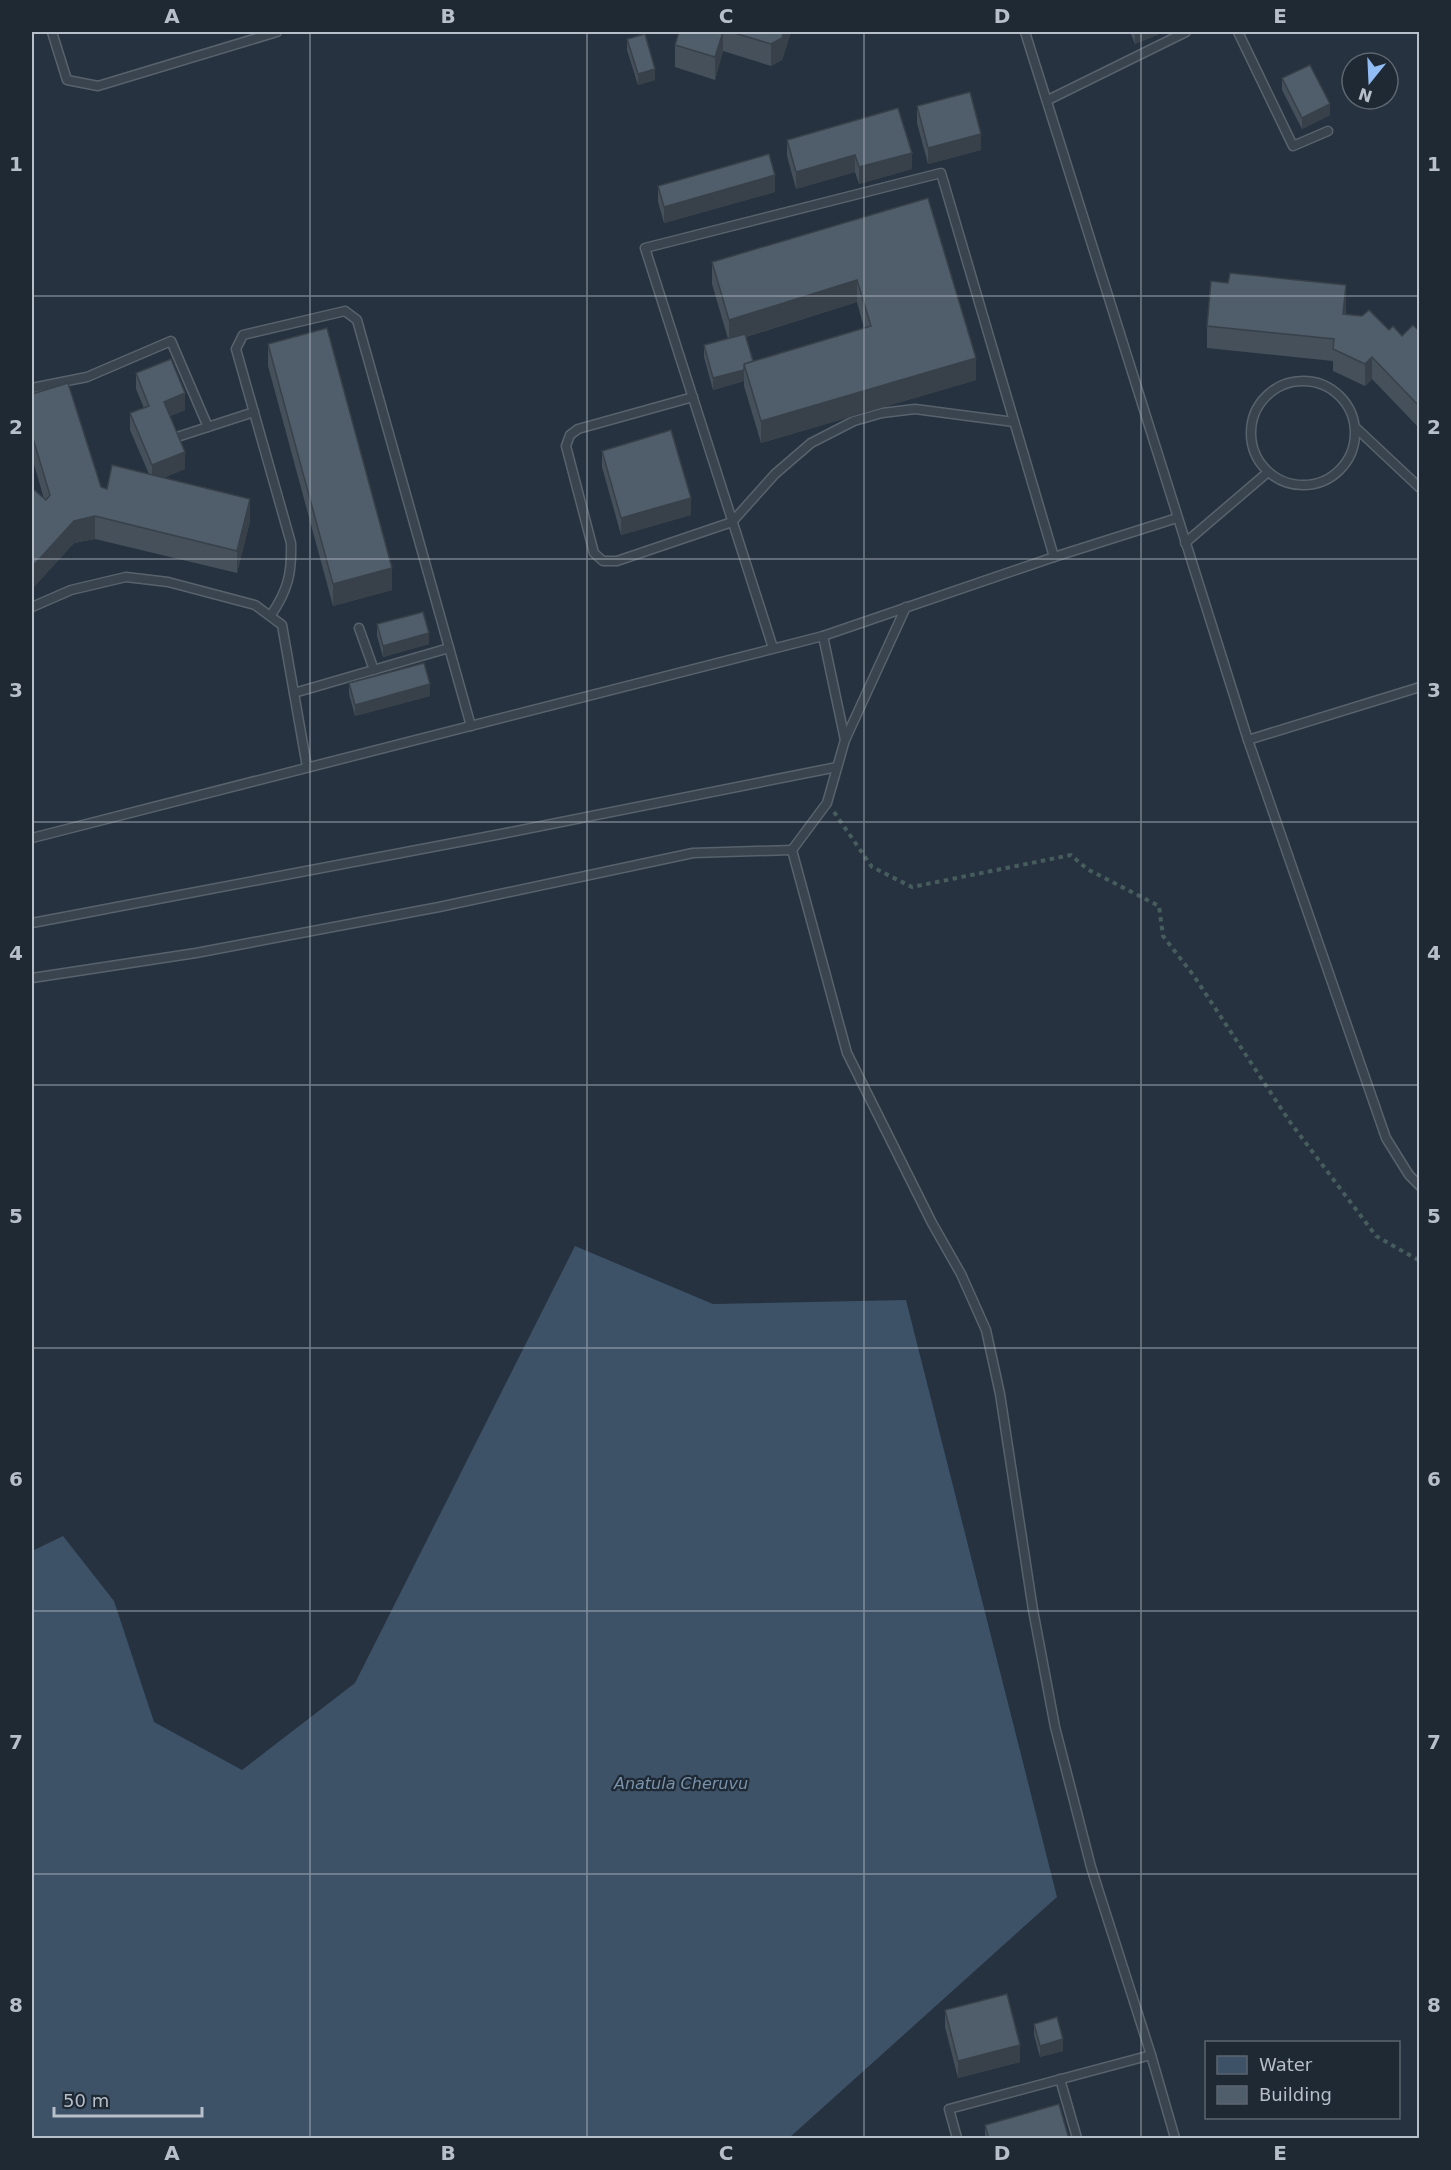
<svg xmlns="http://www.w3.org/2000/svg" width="1451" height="2170" font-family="'DejaVu Sans',sans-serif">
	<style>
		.water { fill: #3d5167 }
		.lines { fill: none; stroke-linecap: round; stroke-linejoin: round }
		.lane-casing { stroke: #58626d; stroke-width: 11 }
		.path { stroke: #465c5d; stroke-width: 4; stroke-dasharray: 4.5 4.5; stroke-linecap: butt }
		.lane { stroke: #3a444f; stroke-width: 8 }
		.wall { fill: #45505b; fill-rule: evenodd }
		.shaded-wall { fill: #38414a }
		.building { fill: #505d6a; stroke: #38414a; stroke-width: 1.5 }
		.grid { fill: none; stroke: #b7bfca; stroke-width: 1.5; stroke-opacity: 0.55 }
		.labels { text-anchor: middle; stroke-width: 4.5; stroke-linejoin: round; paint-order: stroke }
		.water-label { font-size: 16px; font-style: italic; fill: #7992ab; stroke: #1f2934 }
		.neatline { fill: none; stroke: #b7bfca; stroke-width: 2 }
		.grid-label { font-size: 20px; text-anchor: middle; font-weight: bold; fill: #b7bfca }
	</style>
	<rect width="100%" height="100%" fill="#26323f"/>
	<!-- water -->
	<path class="water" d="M575,1246L713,1304L906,1300L1057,1897L789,2138H32V1551L63,1536L114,1601L154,1722L242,1770L355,1683Z"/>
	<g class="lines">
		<!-- lane casing -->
		<g class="lane-casing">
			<g id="lane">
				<path d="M52,32L67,80L98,86L277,32"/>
				<path d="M1025,32L1248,740L1386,1138L1409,1175L1420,1186"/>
				<path d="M1238,32L1293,146L1328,131"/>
				<path d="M1048,100L1186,32"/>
				<circle cx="1303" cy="433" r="52"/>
				<path d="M32,388L87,377L171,341L208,427"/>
				<path d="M693,397L578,429L570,435L566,446L594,553L603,561H617L732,522L775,474L811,443L854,421L882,413L915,409L1014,422"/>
				<path d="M1355,427L1420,488"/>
				<path d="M177,437L254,412"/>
				<path d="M1185,543L1268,472"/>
				<path d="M32,607L71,590L126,577L168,582L255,605L282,625L307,767"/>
				<path d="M271,615C288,590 292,573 291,543L236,349L243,335L345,311L357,320L471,726"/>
				<path d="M359,628L374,670"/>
				<path d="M823,636L845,740L827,803L792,850L847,1053L932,1223L961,1274L986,1330L1000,1394L1033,1610L1055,1727L1091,1867L1151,2055L949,2109L957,2138"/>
				<path d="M773,648L645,248L941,173L1054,557"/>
				<path d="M294,693L449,648"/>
				<path d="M845,740L906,607"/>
				<path d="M1248,740L1420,687"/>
				<path d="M32,838L823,636L1054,557L1177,518"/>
				<path d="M32,923L501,834L837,767"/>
				<path d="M32,978L196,953L439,907L693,853L792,850"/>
				<path d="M1151,2055L1175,2138"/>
				<path d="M1060,2079L1077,2138"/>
			</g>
		</g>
		<!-- path -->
		<path class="path" d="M834,812L872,867L912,887L1071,855L1087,869L1159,906L1163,936L1194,976L1290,1122L1376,1236L1420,1261"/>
		<!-- lane -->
		<use href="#lane" class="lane"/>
	</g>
	<!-- wall -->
	<g class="wall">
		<path d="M679,32H791L782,60L771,66L723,51L715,80L675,67V45Z"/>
		<path d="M1130,32H1164L1135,44Z"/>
		<path d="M627,39L655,80L638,85L627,50Z"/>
		<path d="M1282,78L1330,115L1302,129L1282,90Z"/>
		<path d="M917,106L981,150L928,164L917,123Z"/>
		<path d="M787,140L912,169L859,184L855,172L796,189L787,156Z"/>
		<path d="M658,186L775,192L664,223L658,202Z"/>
		<path d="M928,198L976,380L761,443L744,386V381L713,390L704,357V345L728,339L712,284V262ZM857,302L864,328L753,361L746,337Z"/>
		<path d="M1228,283L1346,307V315L1389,330L1402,336L1419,331V428L1372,379L1365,386L1333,371V361L1207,348V326Z"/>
		<path d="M268,344L392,590L333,606L268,366Z"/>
		<path d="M136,373L185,410L170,416L185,469L163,478L250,521L237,573L95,539L74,543L32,589V488L44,499L32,457V394L101,487L107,489L149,474L130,430V413L144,408L136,389Z"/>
		<path d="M602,451L691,515L621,535L602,467Z"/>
		<path d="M377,624L429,644L383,657L377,636Z"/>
		<path d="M349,683L430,696L355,716L349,694Z"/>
		<path d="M945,2010L1020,2062L958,2078L945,2027Z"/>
		<path d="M1034,2024L1063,2051L1040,2057L1034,2035Z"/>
		<path d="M985,2125L1069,2139H985Z"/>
	</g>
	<!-- shaded-wall -->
	<g class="shaded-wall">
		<path d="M723,32V51L715,80V57Z"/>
		<path d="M784,32H791L782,60L771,66V44Z"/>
		<path d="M1135,32H1164L1135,44Z"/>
		<path d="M655,69V80L638,85V74Z"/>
		<path d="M1330,104V115L1302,129V118Z"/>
		<path d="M981,134V150L928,164V148Z"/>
		<path d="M912,153V169L859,184V167Z"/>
		<path d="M855,155V172L796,189V172Z"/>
		<path d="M775,175V192L664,223V207Z"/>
		<path d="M857,280V302L729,342V320Z"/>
		<path d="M1346,285V307L1343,337V314Z"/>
		<path d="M1372,357V379L1365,386V364Z"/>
		<path d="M976,358V380L761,443V421Z"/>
		<path d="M744,370V381L713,390V378Z"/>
		<path d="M185,393V410L164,418V402Z"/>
		<path d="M185,452V469L152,482V465Z"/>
		<path d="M691,498V515L621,535V518Z"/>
		<path d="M250,499V521L237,573V551Z"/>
		<path d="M95,516V539L74,543L32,589V567L74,521Z"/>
		<path d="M392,568V590L333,606V584Z"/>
		<path d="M429,633V644L383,657V646Z"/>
		<path d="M430,684V696L355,716V705Z"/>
		<path d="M1063,2039V2051L1040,2057V2046Z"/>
		<path d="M1020,2045V2062L958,2078V2061Z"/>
	</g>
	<!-- building -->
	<g class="building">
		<path d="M679,32H723L715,57L675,45Z"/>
		<path d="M731,32H784L782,38L771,44Z"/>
		<path d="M645,34L655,69L638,74L627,39Z"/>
		<path d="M1310,65L1330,104L1302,118L1282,78Z"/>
		<path d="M970,92L981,134L928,148L917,106Z"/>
		<path d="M898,108L912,153L859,167L855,155L796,172L787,140Z"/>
		<path d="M769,154L775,175L664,207L658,186Z"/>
		<path d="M928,198L976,358L761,421L744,364L871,326L857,280L729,320L712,262Z"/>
		<path d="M1230,273L1346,285L1343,314L1362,316L1369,310L1389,330L1393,326L1402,336L1413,325L1419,331V406L1372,357L1365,364L1333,349L1334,339L1207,326L1211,281L1228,283Z"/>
		<path d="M327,328L392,568L333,584L268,344Z"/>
		<path d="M745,334L753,361L744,364V370L713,378L704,345Z"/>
		<path d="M171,359L185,393L164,402L185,452L152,465L130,413L149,406L136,373Z"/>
		<path d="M68,383L101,487L107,489L112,465L250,499L237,551L95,516L74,521L32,567V488L46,500L50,495L32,435V394Z"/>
		<path d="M671,430L691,498L621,518L602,451Z"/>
		<path d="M423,612L429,633L383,646L377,624Z"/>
		<path d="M424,663L430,684L355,705L349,683Z"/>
		<path d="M1007,1994L1020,2045L958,2061L945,2010Z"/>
		<path d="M1057,2017L1063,2039L1040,2046L1034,2024Z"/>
		<path d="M1059,2104L1069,2139H989L985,2125Z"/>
	</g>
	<!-- grid -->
	<path class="grid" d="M310,32V2138M587,32V2138M864,32V2138M1141,32V2138M32,296H1420M32,559H1420M32,822H1420M32,1085H1420M32,1348H1420M32,1611H1420M32,1874H1420"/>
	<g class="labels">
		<!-- water labels -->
		<g class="water-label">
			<text x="681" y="1789">Anatula Cheruvu</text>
		</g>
	</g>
	<!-- border -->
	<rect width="1451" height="2170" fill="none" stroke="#1f2934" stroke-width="66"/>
	<!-- legend -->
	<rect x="1205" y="2041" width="195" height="78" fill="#1f2934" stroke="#5c6570" stroke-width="1.5"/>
	<rect x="1217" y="2056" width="30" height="18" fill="#3d5167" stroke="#5c6570" stroke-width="1.5"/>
	<text x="1259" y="2071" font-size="18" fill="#b7bfca">Water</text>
	<rect x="1217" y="2086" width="30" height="18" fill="#505d6a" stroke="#5c6570" stroke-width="1.5"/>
	<text x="1259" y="2101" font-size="18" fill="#b7bfca">Building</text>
	<!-- north arrow -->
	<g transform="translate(1370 81) rotate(198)"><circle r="28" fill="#1f2934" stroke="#5c6570" stroke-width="1.5"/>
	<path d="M0-4.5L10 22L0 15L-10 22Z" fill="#92bdf4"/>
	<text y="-9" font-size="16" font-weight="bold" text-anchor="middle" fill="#b7bfca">N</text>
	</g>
	<!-- scale -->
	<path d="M54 2107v9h148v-9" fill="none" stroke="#b7bfca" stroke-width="3"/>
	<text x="63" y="2107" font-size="18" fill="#b7bfca" stroke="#1f2934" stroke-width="4.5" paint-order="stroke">50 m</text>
	<rect x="33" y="33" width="1385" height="2104" class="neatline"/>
	<g class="grid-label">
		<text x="172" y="23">A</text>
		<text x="448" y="23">B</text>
		<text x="726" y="23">C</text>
		<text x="1002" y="23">D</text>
		<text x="1280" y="23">E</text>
		<text x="16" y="171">1</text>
		<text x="1434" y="171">1</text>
		<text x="16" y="434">2</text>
		<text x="1434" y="434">2</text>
		<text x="16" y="697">3</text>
		<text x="1434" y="697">3</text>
		<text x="16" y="960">4</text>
		<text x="1434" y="960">4</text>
		<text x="16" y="1223">5</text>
		<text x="1434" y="1223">5</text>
		<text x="16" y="1486">6</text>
		<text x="1434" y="1486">6</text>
		<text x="16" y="1749">7</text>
		<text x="1434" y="1749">7</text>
		<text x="16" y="2012">8</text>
		<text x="1434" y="2012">8</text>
		<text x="172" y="2160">A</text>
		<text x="448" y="2160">B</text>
		<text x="726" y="2160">C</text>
		<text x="1002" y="2160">D</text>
		<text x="1280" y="2160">E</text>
	</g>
</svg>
